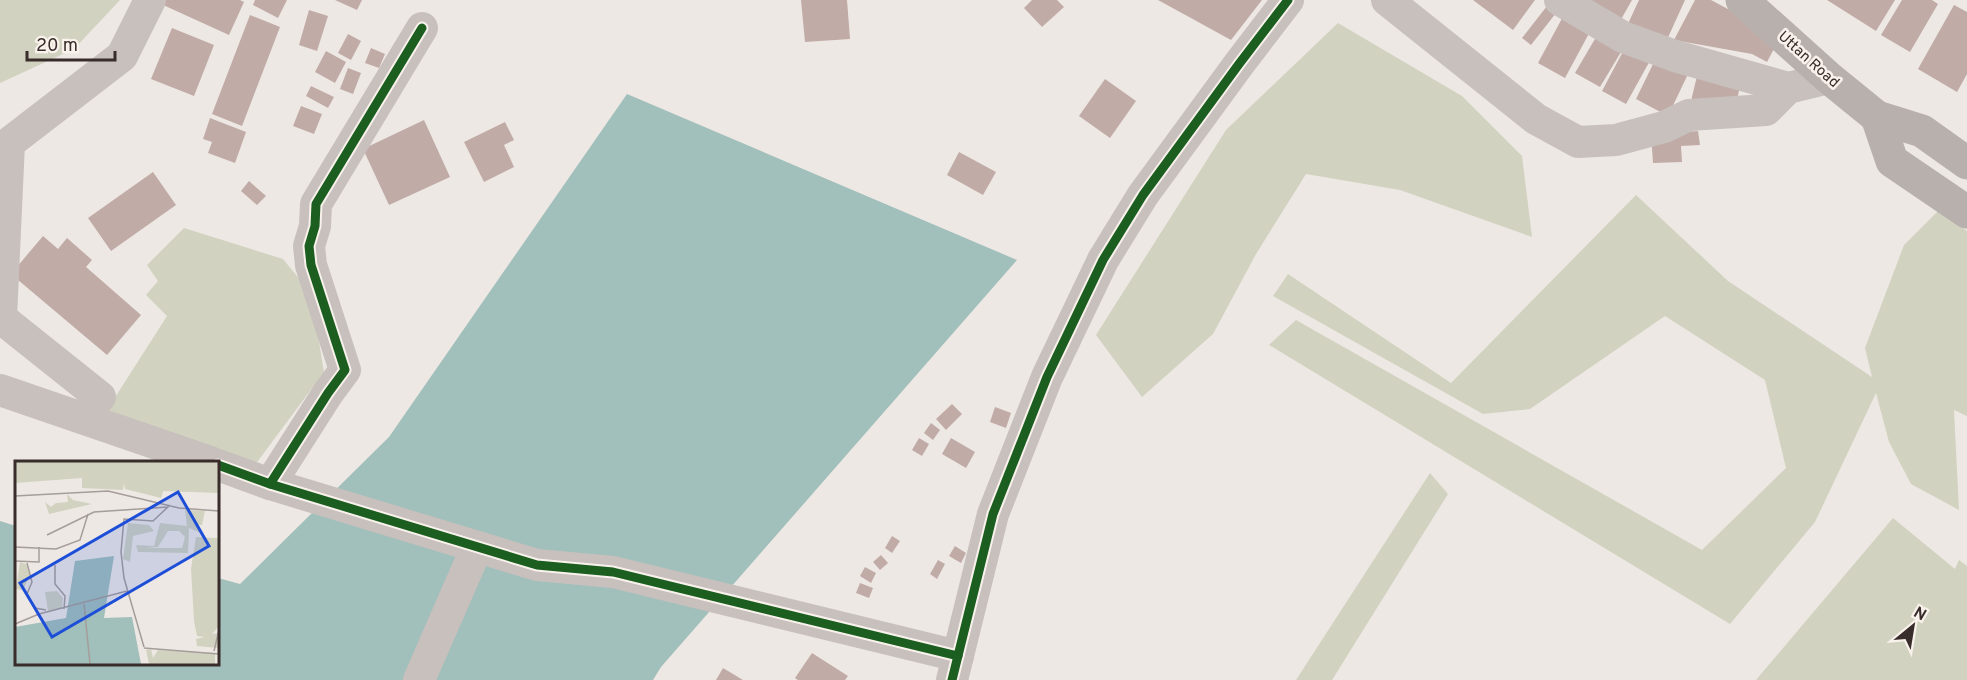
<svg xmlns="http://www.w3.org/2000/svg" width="1967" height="680" font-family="Overpass,sans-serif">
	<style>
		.green { fill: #d1d2bf }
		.water { fill: #a1bfbb }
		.building { fill: #c0aba6 }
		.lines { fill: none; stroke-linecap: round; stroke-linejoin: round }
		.street { stroke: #c7c0bd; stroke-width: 32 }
		.secondary { stroke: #b8b0ad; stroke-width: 33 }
		.cycleway-casing { stroke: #f9f2ec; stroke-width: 13 }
		.cycleway { stroke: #1b5e20; stroke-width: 9 }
		.labels { text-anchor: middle; stroke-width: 5; stroke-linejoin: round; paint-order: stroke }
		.street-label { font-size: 15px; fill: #382d2a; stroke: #f9f2ec }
		.inset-road { fill: none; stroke: #a59d9a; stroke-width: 1.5 }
		.view { fill: #1d4ed8; fill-opacity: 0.15; stroke: #1d4ed8; stroke-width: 3 }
		.inset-edge { fill: none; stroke: #382d2a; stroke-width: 3 }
	</style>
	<rect width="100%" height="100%" fill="#eee8e4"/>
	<!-- green -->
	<g class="green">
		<path d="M0,0H120L74,49L0,83Z"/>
		<path d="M1338,23L1462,96L1522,156L1532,237L1400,190L1306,174L1256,254L1213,334L1142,397L1096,335L1226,130Z"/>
		<path d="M1636,195L1728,281L1872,377L1865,348L1904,245L1938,211L1967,231V416L1954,410L1959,510L1911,484L1889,442L1876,393L1815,522L1730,624L1269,345L1296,320L1702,550L1786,468L1765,380L1665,316L1530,409L1483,414L1273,296L1288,274L1451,383Z"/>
		<path d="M184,228L283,259L301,281L316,324L324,372L255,465L107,410L167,316L146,295L158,281L147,265Z"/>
		<path d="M1430,473L1448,494L1332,680H1296Z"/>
		<path d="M1893,518L1955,569L1959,560L1967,566V680H1756Z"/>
	</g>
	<!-- water -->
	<path class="water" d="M627,94L1017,260L661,667L653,680H0V521L16,526V664H218V578L240,584L389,437Z"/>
	<!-- building -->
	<g class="building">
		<path d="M163,0H240L244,2L229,35L161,4Z"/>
		<path d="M255,0H287L278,18L253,5Z"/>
		<path d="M335,0H362L357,10Z"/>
		<path d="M801,0H847L850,39L805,42Z"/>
		<path d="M1032,0H1057L1064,7L1042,27L1024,8Z"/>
		<path d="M1158,0H1262L1231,40Z"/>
		<path d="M1473,0H1535L1513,30Z"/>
		<path d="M1579,0H1632L1619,23Z"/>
		<path d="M1639,0H1685L1665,44L1627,26Z"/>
		<path d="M1695,0H1711L1771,32L1776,45L1767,62L1752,54L1674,40Z"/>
		<path d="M1827,0H1895L1876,31Z"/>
		<path d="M1902,0H1932L1938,4L1910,52L1881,35Z"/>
		<path d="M1954,5L1967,12V74L1957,92L1918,69Z"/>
		<path d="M1547,6L1556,13L1531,45L1522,38Z"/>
		<path d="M309,10L328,16L317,51L299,45Z"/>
		<path d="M1566,11L1593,26L1565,78L1538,63Z"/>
		<path d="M250,15L280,27L242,126L212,114Z"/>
		<path d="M172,28L214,45L194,96L151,79Z"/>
		<path d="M1599,32L1624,47L1600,87L1575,73Z"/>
		<path d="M348,34L361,41L351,60L338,53Z"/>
		<path d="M1627,44L1652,57L1626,104L1602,91Z"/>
		<path d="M371,48L385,54L379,68L365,63Z"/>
		<path d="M326,51L346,62L335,83L315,72Z"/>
		<path d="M1657,56L1689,72L1668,116L1636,99Z"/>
		<path d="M348,68L361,73L353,94L340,89Z"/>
		<path d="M1697,76L1740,86L1735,109L1691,101Z"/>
		<path d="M1105,79L1136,101L1110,138L1079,116Z"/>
		<path d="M311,86L334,97L328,108L306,96Z"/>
		<path d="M301,106L322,114L314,134L293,126Z"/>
		<path d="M210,118L246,132L235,163L208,153L212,142L203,139Z"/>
		<path d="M424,120L450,177L389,205L363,149Z"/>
		<path d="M505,122L514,140L504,145L514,167L484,182L464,142Z"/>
		<path d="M1698,131L1700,145L1681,146L1682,162L1653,163L1651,134Z"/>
		<path d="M959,152L996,172L983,195L947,175Z"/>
		<path d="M153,172L176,205L111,251L88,218Z"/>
		<path d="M249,181L266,196L257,205L241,191Z"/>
		<path d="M43,236L58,249L67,238L92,260L86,267L141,315L107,355L11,274Z"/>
		<path d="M952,404L962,414L946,430L936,419Z"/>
		<path d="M995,407L1011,413L1006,428L990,422Z"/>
		<path d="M931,423L940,430L933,440L924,433Z"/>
		<path d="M919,438L929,444L922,456L912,450Z"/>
		<path d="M951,438L975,452L966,468L942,454Z"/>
		<path d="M892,536L900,541L892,553L885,548Z"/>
		<path d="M955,546L966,553L961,563L949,556Z"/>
		<path d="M881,555L888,563L880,570L873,562Z"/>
		<path d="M938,560L945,564L937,579L930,574Z"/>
		<path d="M865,567L876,573L871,583L860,576Z"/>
		<path d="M860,583L873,588L869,598L856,593Z"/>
		<path d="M812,653L848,676L845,680H798L795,678Z"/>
		<path d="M723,668L743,680H716Z"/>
	</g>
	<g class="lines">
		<!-- street -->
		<g class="street">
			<path d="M1387,0L1536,119L1578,142L1616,140L1664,127L1689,115L1766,110L1788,88L1829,78"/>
			<path d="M1560,0L1623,37L1675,56L1788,88"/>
			<path d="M0,390L210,462"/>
			<path d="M100,397L1,318L9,143L122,56L150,0"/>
			<path d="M218,465L270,484L537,565L613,572L958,656"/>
			<path d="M270,484L328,393L345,370L311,265L309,246L315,226L316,204L422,28"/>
			<path d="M419,680L477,547"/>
			<path d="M952,680L993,514L1047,377L1103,260L1143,195L1239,64L1288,0"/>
		</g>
		<!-- secondary -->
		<g class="secondary">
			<path d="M1742,0L1829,78L1877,117L1922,131L1967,163"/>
			<path d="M1877,117L1892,161L1967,212"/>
		</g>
		<!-- cycleway casing -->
		<g class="cycleway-casing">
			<g id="cycleway">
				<path d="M218,465L270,484L537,565L613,572L958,656"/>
				<path d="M270,484L328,393L345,370L311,265L309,246L315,226L316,204L422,28"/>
				<path d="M952,680L993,514L1047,377L1103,260L1143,195L1239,64L1288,0"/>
			</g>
		</g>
		<!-- cycleway -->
		<use href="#cycleway" class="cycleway"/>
	</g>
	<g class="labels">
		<!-- street labels -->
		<g class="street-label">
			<text transform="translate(1809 59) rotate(42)" y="5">Uttan Road</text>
		</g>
	</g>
	<!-- overview -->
	<g transform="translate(15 461)">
		<rect width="204" height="204" fill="#eee8e4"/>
		<path d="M0,1H204V32L148,30L146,37L110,28L109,22L108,29L67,27V17L0,22ZM52,33L58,39L77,43L34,53L30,41L36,46L41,42L53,41ZM170,49L190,50L187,64H181L186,72L174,67L173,92L123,91L121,84L139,85L145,62L172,65ZM153,70H164L170,76L167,87H130L143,86ZM113,62L134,64L139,70L118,75L115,101L108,98ZM204,74V165L197,173L204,172V187L182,185L181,178L190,176L182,175L179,160L176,108L181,76L203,77ZM5,101L11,103L15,114L8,129L1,128ZM42,130L48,137L47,147L33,150L30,131ZM136,188L138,197L143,189L200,192V203H134L131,189Z" fill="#d1d2bf" fill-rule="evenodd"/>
		<path d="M99,95L89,157L117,156L126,203H0V166L51,157L60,100Z" fill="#a1bfbb"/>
		<path class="inset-road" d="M0,35L93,30L164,47L204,50M32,74L79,51L153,46M0,86L41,88L65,79L73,53M0,100L24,101V86M12,102L17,121L12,133L20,147L31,149M40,104V123L50,135L49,148M69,143L75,203M0,163L24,153L112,130M129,186L109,117L106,91L109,58L138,60L155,44M129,187L204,193M199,190L204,169"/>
		<path class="view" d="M163,31L194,85L37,176L5,122Z"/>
		<rect width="204" height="204" class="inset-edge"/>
	</g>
	<!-- north arrow -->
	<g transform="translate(1913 626) rotate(30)" stroke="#f9f2ec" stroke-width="4.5" paint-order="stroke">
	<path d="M0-4.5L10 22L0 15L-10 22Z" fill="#382d2a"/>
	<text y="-9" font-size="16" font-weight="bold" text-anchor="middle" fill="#382d2a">N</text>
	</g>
	<!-- scale -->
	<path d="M27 51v9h88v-9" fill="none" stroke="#382d2a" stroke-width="3"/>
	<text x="36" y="51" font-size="18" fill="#382d2a" stroke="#f9f2ec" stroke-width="4.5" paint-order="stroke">20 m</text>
</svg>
